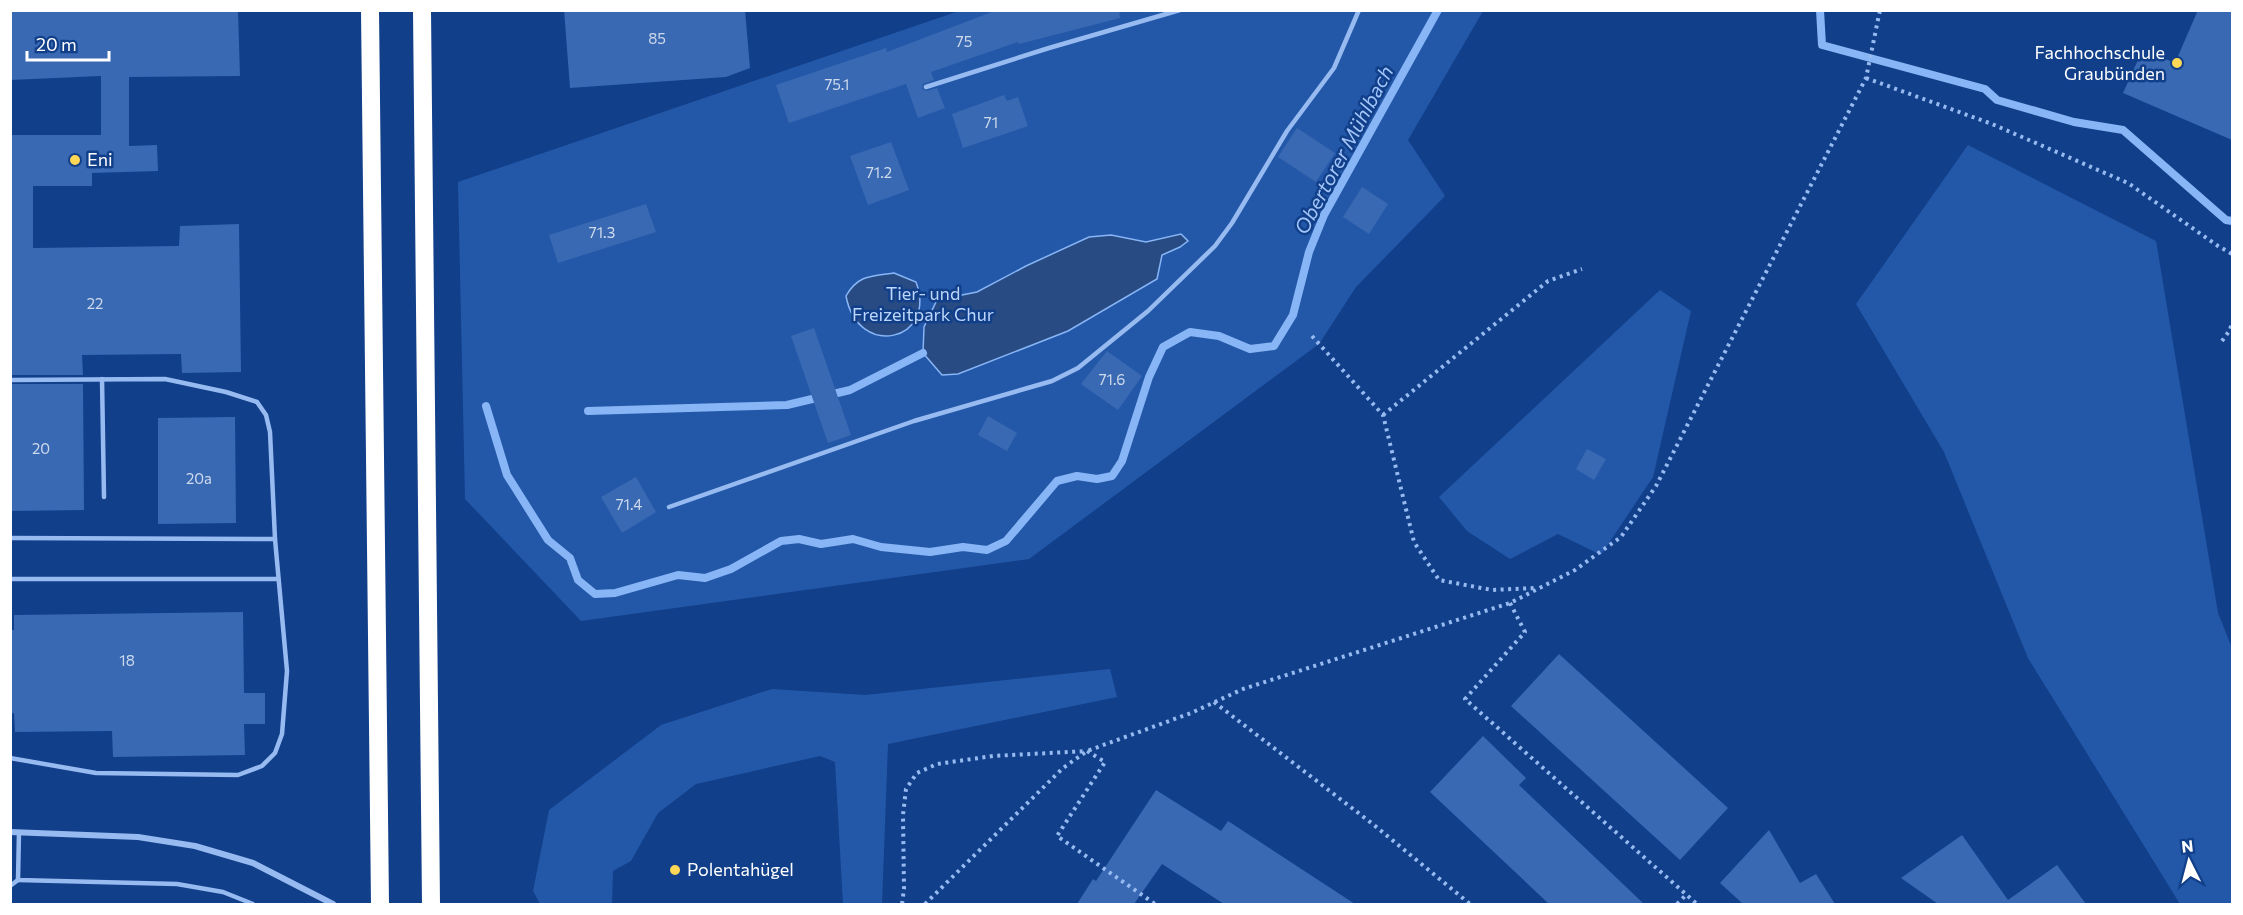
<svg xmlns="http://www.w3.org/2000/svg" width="2243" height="915" font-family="Commissioner,sans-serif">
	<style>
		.green { fill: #2358a9 }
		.water { fill: #284b83; stroke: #88b5f5; stroke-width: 1.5 }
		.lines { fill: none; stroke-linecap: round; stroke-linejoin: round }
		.stream { stroke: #88b5f5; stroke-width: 8 }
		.building { fill: #3969b3 }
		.path { stroke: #97bbf1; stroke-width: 4; stroke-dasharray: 3 4.5; stroke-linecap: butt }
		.service { stroke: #97bbf1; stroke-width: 4.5 }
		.minor { stroke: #97bbf1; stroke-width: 6 }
		.motorway { stroke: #fff; stroke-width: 18 }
		.poi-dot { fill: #ffd757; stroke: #113f8a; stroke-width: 2 }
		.labels { text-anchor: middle; stroke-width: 5; stroke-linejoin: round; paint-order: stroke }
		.number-label { font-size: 15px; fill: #cedaec }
		.poi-label { font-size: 18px; fill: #fff; stroke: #113f8a; text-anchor: start }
		.park-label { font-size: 18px; fill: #bdd7fc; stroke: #113f8a }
		.water-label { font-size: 20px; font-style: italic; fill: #a2c5f9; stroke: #113f8a }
	</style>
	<rect width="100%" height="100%" fill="#113f8a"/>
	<!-- green -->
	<g class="green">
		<path d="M959,11H1483L1408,140L1445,196L1356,287L1319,344L1029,559L581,621L465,499L458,182Z"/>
		<path d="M1968,145L2156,241L2218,613L2232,648V904H2180L2028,658L1944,452L1856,304Z"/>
		<path d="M1660,290L1691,311L1653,477L1601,555L1558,534L1510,559L1467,531L1439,497Z"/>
		<path d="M1110,669L1117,697L888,744L882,904H843L835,762L820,756L696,784L658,813L631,861L613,871L612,904H540L533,891L549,810L661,725L772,689L865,695Z"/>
	</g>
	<!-- water -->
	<g class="water">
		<path d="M1181,234L1188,241L1180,247L1162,255L1157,279L1068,331L958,374L942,375L923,353L924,327L937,300L977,292L1026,266L1089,237L1111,235L1146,242Z"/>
		<path d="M894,273L916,282C938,341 858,360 846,296C858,275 871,276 894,273Z"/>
	</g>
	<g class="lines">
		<!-- stream -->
		<g class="stream">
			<path d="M1820,10L1822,45L1985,89L1997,100L2074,122L2123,130L2226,220L2232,221"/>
			<path d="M486,406L507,475L548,540L570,558L578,580L595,594L615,593L678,575L705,578L731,569L781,541L799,539L821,544L853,539L881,547L930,552L963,547L987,550L1006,541L1057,481L1077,476L1097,479L1112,476L1122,461L1149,377L1163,347L1190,332L1219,336L1250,349L1274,346L1293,315L1309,252L1324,215L1438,10"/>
			<path d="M588,411L787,405L850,390L923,353"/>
		</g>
	</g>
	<!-- building -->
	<g class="building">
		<path d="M10,10H238L240,76L129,77V146L157,145L158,171L92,173V186H33V248L179,246L180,226L239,224L241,372L182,373L181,354L82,355L83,375H10V135H101V76L10,80Z"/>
		<path d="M564,10H745L750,68L726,77L570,88Z"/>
		<path d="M997,10H1119L1120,18L1019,44L1018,42L931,72L934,80L923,84L922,89L927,91L937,88L945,108L918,118L906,84L789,123L776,85L886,48L887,52Z"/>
		<path d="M2198,10H2232V140L2123,93L2143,49L2175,63Z"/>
		<path d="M1004,95L1007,101L1018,97L1028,126L963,148L952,114Z"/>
		<path d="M1297,128L1335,153L1316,182L1278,157Z"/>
		<path d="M891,142L909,190L868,205L850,156Z"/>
		<path d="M1362,187L1388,204L1369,234L1343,217Z"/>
		<path d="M646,204L656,232L558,263L549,235Z"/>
		<path d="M814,328L851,435L828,443L791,336Z"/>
		<path d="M1107,351L1142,376L1118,410L1081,384Z"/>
		<path d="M10,384H83L84,510L10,511Z"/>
		<path d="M988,416L1017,433L1007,451L978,435Z"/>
		<path d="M235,417L236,523L158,524V418Z"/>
		<path d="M1587,449L1606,459L1594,480L1576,469Z"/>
		<path d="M636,477L656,512L622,533L601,497Z"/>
		<path d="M243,612L244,693H265V724H244L245,755L113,757L112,731L15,732L14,713L10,714V630H14V615Z"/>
		<path d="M1559,654L1728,808L1680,860L1511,706Z"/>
		<path d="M1483,736L1526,778L1519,785L1644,904H1549L1430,792Z"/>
		<path d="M1156,790L1221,831L1228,821L1355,904H1224L1162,864L1134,904H1077L1093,879L1096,881Z"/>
		<path d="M1769,830L1800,883L1816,874L1835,904H1743L1720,883Z"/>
		<path d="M1962,835L2008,900L2057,865L2086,904H1938L1901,878Z"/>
	</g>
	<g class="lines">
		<!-- path -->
		<g class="path">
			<path d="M1866,78L1992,124L2128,183L2218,246L2232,254"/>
			<path d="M1312,336L1383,415L1414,542L1439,580L1492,590L1535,588"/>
			<path d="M2222,341L2230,330L2232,322"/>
			<path d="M1383,415L1548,281L1582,269"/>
			<path d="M1510,603L1525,632L1465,699L1697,904"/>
			<path d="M1214,702L1374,825L1470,904"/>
			<path d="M902,904L904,889L903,815L906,789L917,773L937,764L993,756L1087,751L1105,762L1057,836L1155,904"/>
			<path d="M925,904L1063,768L1087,751L1191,713L1243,689L1510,603L1575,570L1621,537L1656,486L1866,78L1880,10"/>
			<path d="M1677,904L1686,895"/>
		</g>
		<!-- service -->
		<g class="service">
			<path d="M926,87L1049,48L1180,10"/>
			<path d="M102,379L104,497"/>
			<path d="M10,380L165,379L226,392L257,402L266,415L270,432L275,539L287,671L282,734L275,753L262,766L238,775L96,773L10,758"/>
			<path d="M669,507L914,421L1052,381L1078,368L1148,311L1215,246L1232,223L1287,131L1334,68L1359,10"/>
			<path d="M10,538L275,539"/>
			<path d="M10,579H278"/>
			<path d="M19,832L18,880L177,884L223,892L253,904"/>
			<path d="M10,886L18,880"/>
		</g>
		<!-- minor -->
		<path class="minor" d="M10,832L138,837L195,846L253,863L333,904"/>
		<!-- motorway -->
		<g class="motorway">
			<path d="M370,10L380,904"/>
			<path d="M422,10L431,904"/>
		</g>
	</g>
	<!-- markers -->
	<g class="poi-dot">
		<circle cx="2177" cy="63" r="6"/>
		<circle cx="75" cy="160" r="6"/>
		<circle cx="675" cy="870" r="6"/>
	</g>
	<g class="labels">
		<!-- number labels -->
		<g class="number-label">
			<text x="657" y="44">85</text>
			<text x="964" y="47">75</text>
			<text x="837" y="90">75.1</text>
			<text x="991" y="128">71</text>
			<text x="879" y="178">71.2</text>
			<text x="602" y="238">71.3</text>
			<text x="95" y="309">22</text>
			<text x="1112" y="385">71.6</text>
			<text x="41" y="454">20</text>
			<text x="199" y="484">20a</text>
			<text x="629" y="510">71.4</text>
			<text x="127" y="666">18</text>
		</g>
		<!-- poi labels -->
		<g class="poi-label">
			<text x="2165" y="59" text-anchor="end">Fachhochschule<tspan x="2165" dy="21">Graubünden</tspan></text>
			<text x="87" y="166">Eni</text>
			<text x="687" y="876">Polentahügel</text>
		</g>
		<!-- park labels -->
		<g class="park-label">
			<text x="923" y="300">Tier- und<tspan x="923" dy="21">Freizeitpark Chur</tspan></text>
		</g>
		<!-- water labels -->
		<g class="water-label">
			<text transform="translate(1344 150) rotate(-62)" y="7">Obertorer Mühlbach</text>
		</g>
	</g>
	<!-- border -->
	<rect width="2243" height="915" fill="none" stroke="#ffffff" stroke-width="24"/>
	<!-- north arrow -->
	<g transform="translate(2189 861) rotate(354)" stroke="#113f8a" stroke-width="4.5" paint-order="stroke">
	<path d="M0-4.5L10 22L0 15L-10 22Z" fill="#ffffff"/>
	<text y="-9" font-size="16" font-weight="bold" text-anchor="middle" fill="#ffffff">N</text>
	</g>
	<!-- scale -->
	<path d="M27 51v9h82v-9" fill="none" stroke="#ffffff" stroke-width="3"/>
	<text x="36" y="51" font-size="18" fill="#ffffff" stroke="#113f8a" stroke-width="4.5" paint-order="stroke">20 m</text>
</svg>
